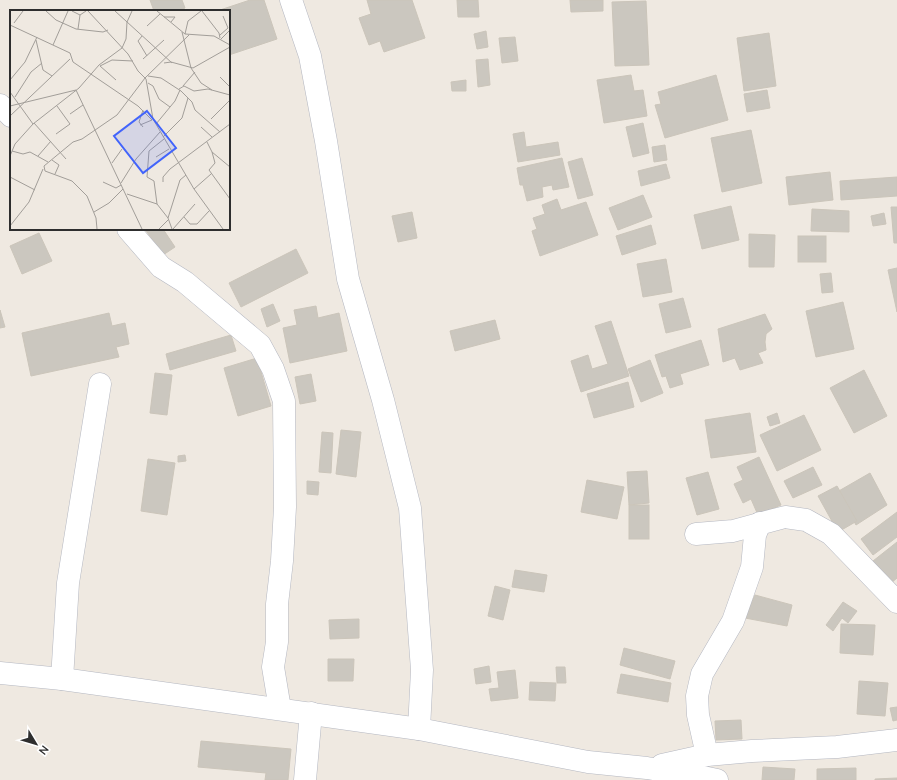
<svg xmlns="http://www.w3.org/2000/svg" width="897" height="780" font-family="'Nunito Sans',sans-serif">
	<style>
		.building { fill: #cbc7bf; stroke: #cbc5ba }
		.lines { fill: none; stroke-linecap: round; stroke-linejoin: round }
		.minor-casing { stroke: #b4b7c1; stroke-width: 23 }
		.minor { stroke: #fff; stroke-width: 22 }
		.inset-road { fill: none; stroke: #a29e99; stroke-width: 1 }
		.view { fill: #4264fb; fill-opacity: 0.15; stroke: #4264fb; stroke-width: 2 }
		.inset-edge { fill: none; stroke: #2e2e2e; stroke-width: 2 }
	</style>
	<rect width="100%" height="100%" fill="#efe9e1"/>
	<!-- building -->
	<g class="building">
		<path d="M150,0H182L185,8L177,11H154Z"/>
		<path d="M250,0H264L277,39L229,55V11H217Z"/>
		<path d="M367,0H412L425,38L384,52L380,41L369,45L359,18L371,14Z"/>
		<path d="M457,0H478L479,17H458Z"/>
		<path d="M570,0H603V11L571,12Z"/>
		<path d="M646,1L649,65L615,66L612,2Z"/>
		<path d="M486,31L488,47L477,49L474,34Z"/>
		<path d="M769,33L776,86L744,91L737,38Z"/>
		<path d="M515,37L518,61L502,63L499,38Z"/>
		<path d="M488,59L490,85L478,87L476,60Z"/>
		<path d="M631,75L634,91L643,90L647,116L604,123L597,80Z"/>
		<path d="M716,75L728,120L665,138L655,105L661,104L658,92Z"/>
		<path d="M466,80V91H452L451,82Z"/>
		<path d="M767,90L770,108L747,112L744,94Z"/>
		<path d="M643,123L649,153L633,157L626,127Z"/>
		<path d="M751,130L762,183L722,192L711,138Z"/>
		<path d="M524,132L526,147L558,142L560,155L518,162L513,134Z"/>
		<path d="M665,145L667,160L654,162L652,147Z"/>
		<path d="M562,158L569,187L553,190L552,185L542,187L543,197L527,201L523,185H520L517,168Z"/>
		<path d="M582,158L593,195L578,199L568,162Z"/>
		<path d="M666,164L670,178L641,186L638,171Z"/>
		<path d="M830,172L833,200L789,205L786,177Z"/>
		<path d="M897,177V196L841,200L840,181Z"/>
		<path d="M643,195L652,217L618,230L609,208Z"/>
		<path d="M557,199L561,210L586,202L598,235L540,256L532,231L537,229L533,218L545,214L542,205Z"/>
		<path d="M731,206L739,240L702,249L694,215Z"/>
		<path d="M891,207H897V243H894Z"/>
		<path d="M812,209L849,211V232L811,231Z"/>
		<path d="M412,212L417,238L398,242L392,216Z"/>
		<path d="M884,213L886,224L873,226L871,216Z"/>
		<path d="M651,225L656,244L622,255L616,236Z"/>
		<path d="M145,229H163L175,247L163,255Z"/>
		<path d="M39,233L52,261L22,274L10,246Z"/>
		<path d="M749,234L775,235L774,267H749Z"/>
		<rect x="798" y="236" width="28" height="26"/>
		<path d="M296,249L308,273L241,307L229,283Z"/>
		<path d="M666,259L672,292L643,297L637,264Z"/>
		<path d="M897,268V312L888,270Z"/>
		<path d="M831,273L833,292L822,293L820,274Z"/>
		<path d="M683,298L691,327L666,333L659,304Z"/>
		<path d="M843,302L854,349L816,357L806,311Z"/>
		<path d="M273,304L280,321L267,327L261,309Z"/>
		<path d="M316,306L318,318L339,313L347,351L290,363L283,328L297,325L294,310Z"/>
		<path d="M0,310L5,327L0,328Z"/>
		<path d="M109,313L112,326L125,323L129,344L116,347L119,357L31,376L22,333Z"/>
		<path d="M765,314L772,329L766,334L765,342L766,350L758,353L763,363L740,370L735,358L723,362L718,329Z"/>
		<path d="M495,320L500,339L455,351L450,331Z"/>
		<path d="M611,321L629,376L581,392L571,361L588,355L592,369L608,364L595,326Z"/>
		<path d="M231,335L236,351L170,370L166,354Z"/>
		<path d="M701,340L709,365L680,374L683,384L670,388L666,376L662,377L655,355Z"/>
		<path d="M257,358L271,406L238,416L224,368Z"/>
		<path d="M650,360L663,393L641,402L628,369Z"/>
		<path d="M864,370L887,416L854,433L830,388Z"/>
		<path d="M155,373L172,375L167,415L150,413Z"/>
		<path d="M311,374L316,401L300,404L295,377Z"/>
		<path d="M628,382L634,407L594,418L587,394Z"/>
		<path d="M750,413L756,452L711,458L705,420Z"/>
		<path d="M777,413L780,423L770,426L767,417Z"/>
		<path d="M804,415L821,450L777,471L760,435Z"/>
		<path d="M341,430L361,432L356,477L336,474Z"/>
		<path d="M322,432L333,433L331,473L319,472Z"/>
		<path d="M185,455L186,461L178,462V456Z"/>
		<path d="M759,457L781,505L758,515L751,499L743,503L734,484L743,480L737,467Z"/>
		<path d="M148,459L175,463L167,515L141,511Z"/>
		<path d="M813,467L822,485L793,498L784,481Z"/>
		<path d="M647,471L649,503L629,505L627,472Z"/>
		<path d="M708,472L719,509L697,515L686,478Z"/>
		<path d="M870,473L887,505L856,525L837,492Z"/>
		<path d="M587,480L624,487L617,519L581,512Z"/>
		<path d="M307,481L319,482L318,495L307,494Z"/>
		<path d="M837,486L857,521L838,532L818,496Z"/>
		<rect x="629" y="505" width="20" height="34"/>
		<path d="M897,512V537L873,555L861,539Z"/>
		<path d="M897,542V578L890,584L873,561Z"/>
		<path d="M515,570L547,575L544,592L512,587Z"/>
		<path d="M495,586L510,590L503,620L488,616Z"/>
		<path d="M755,595L792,605L787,626L745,618Z"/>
		<path d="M843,602L857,611L848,623L842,618L833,631L826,625Z"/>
		<path d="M359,619V638L330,639L329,620Z"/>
		<path d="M841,624L875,625L873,655L840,653Z"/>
		<path d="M624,648L675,661L670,679L620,665Z"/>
		<path d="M328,659H354L353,681H328Z"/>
		<path d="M489,666L491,682L476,684L474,669Z"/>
		<path d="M556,667H565L566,683H557Z"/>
		<path d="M515,670L518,698L491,701L489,689L499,688L497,672Z"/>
		<path d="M621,674L671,683L668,702L617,693Z"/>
		<path d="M859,681L888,683L885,716L857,714Z"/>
		<path d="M530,682L556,683L555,701L529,700Z"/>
		<path d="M897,707V720L893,721L890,708Z"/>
		<path d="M741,720L742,739L716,740L715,721Z"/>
		<path d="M201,741L291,749L288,780H265L266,773L198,767Z"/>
		<path d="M763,767L795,769L794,780H762Z"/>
		<path d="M856,768V780H817V769Z"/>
		<path d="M897,778V780H875V779Z"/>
	</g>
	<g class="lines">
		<!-- minor casing -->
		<g class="minor-casing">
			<g id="minor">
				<path d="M291,0L310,56L326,141L348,279L383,400L410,508L422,670L419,729"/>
				<path d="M0,105L11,116"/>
				<path d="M128,229L161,267L185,282L260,345L273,369L284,401L285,507L282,561L277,604V642L273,667L280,709"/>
				<path d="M696,534L733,531L785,517L806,520L831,534L897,602"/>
				<path d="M0,673L62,679L419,729L588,762L647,768L698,776L717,780"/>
				<path d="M62,679L68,583L100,384"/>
				<path d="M707,755L698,715L697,696L702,674L733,621L752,567L755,535L760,523"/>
				<path d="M662,765L707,755L752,751L837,747L897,740"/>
				<path d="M305,780L311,713"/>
			</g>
		</g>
		<!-- minor -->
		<use href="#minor" class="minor"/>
	</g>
	<!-- overview -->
	<g transform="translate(10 10)">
		<rect width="220" height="220" fill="#efe9e1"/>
		<path class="inset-road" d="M36,1L46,10L66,19L93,22L98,20M62,1L70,5L76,1M78,1L118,44L128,61L136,69L143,109L184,179L213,219M105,1L162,53M147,1L175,24L204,26L220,35M192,1L209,23L210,28M154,7H165L161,12M4,13L13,1M0,15L60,43L63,52L128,96L142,110M137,16L150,4M68,19L70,5M172,22L181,58L191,73L202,80M175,24L178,11L191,1M210,25L218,18L213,6M132,26L128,31L137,46M211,29L220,20M26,30L33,60L42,66M43,35L58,1M133,49L154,30M154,53L161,52L183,58L220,37M90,56L102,50L123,51M90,56L106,70M138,66L151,68L171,81L182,92L185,100L210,122M210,67L220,77M0,70L15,52L27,27M138,73L143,76L149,89L160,97M173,76L185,62M169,79L174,76L184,81L198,79L220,85M0,82L23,114M5,87L21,62L32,53M0,96L66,80L132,219M60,104L73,95M0,106L60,49M201,109L220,90M24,113L56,149M146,114L165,91L170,80M130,115L142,110M133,117L129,112L133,100M191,117L202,127M46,124L60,114L47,96M153,127L172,108L178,88M154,129L139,141L137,167L144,171L147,194L158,208M197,132L202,142L220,157M2,141L13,144L20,142L38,152M202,142L205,153L199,160L220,189M0,146L5,134L23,114L69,78L89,55L112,38L116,29L117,12L122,1M28,146L41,131M146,147L159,139M42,150L49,155L45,164M102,153L112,139M0,167L25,180M93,172L106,178L111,175M153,172V167L160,159L220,114M111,173L126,149L150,122M184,179L201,164M117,184L147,194M84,202L99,193L113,179M174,207L180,214H187L199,201M0,216L19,192L33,159M87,219L86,208L77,186L62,171L35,161L34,156L63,132L72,129L107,105L135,68L179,25M149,219L158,210M162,219L158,208L170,170L176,165M163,219L185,194"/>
		<path class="view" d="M137,101L166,138L133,163L104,126Z"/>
		<rect width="220" height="220" class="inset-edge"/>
	</g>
	<!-- north arrow -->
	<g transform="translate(36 744) rotate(128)" stroke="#ffffff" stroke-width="3" paint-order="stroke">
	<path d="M0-3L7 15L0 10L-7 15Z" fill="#2e2e2e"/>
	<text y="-6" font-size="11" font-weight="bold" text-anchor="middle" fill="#2e2e2e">N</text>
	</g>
</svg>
